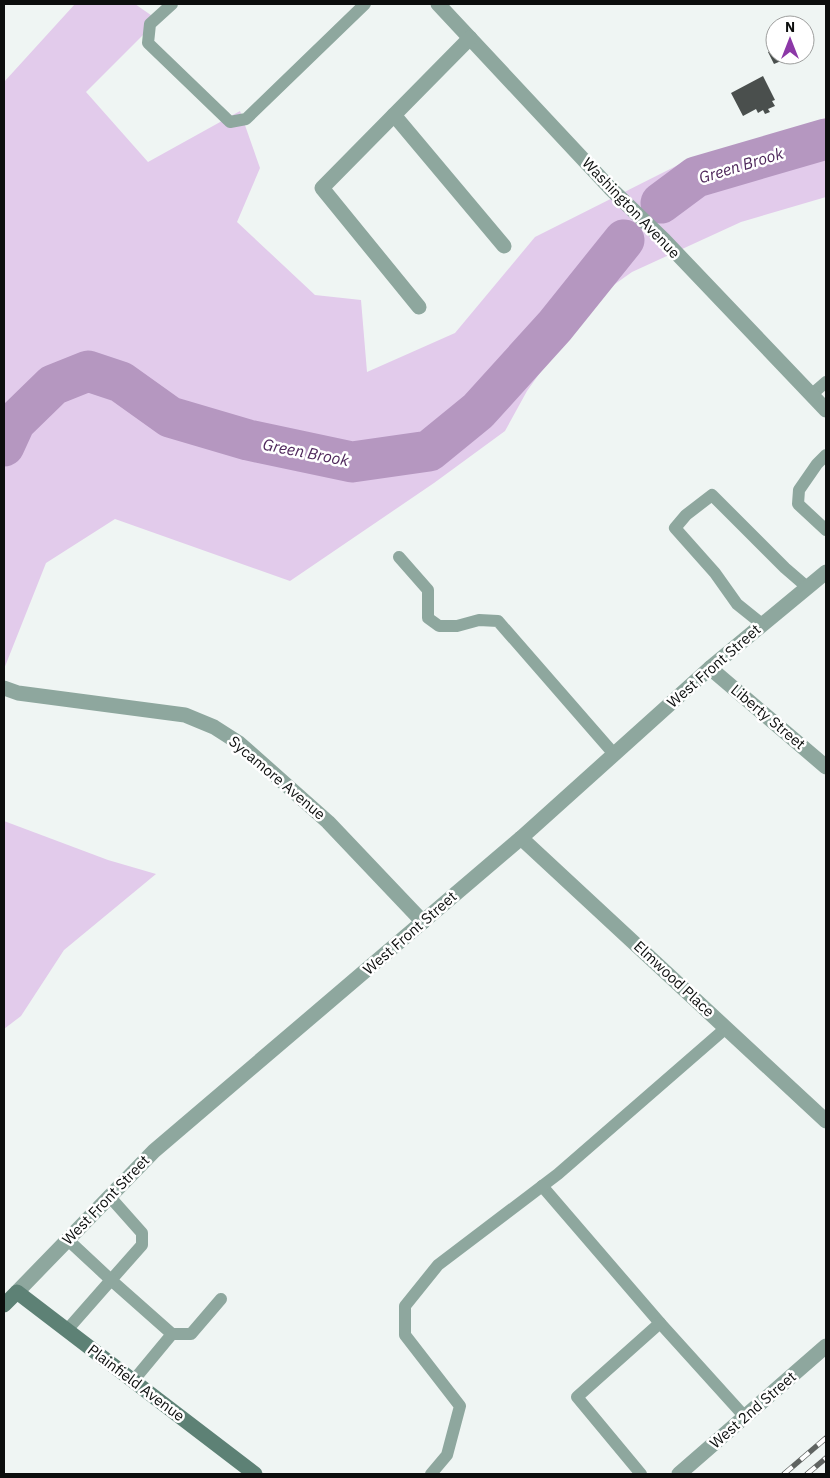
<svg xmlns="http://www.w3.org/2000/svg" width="830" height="1478" font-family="'IBM Plex Sans',sans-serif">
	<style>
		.green { fill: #e2cbeb }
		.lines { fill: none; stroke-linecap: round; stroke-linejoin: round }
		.river { stroke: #b597c0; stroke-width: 41 }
		.building { fill: #4a4f4d }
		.service { stroke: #8ea79e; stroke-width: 12 }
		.minor { stroke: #8ea79e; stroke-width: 15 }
		.tertiary { stroke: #8ea79e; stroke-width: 15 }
		.secondary { stroke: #5d8175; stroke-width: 15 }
		.rail-casing { stroke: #606462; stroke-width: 5.5 }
		.rail { stroke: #fff; stroke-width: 4; stroke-dasharray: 11; stroke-linecap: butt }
		.labels { text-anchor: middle; stroke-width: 5; stroke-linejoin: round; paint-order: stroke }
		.street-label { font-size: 15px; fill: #0c0e0d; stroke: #fff }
		.water-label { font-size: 16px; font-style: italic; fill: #4e275b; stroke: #fff }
	</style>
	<rect width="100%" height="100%" fill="#eff5f3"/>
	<!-- green -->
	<g class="green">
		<path d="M75,4H135L158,20L86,92L148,162L240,111L260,168L237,222L315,295L361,300L367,372L455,333L535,237L684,162L826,118V197L741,222L632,272L591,301L527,391L505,431L434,483L290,581L115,519L46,563L4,669V82Z"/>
		<path d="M4,821L108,860L156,874L64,950L21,1016L4,1029Z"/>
	</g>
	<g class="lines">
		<!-- river -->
		<g class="river">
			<path d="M661,203L696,177L826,139"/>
			<path d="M4,446L15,422L53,385L88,371L121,382L170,417L248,440L352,462L429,451L478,411L555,326L624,240"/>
		</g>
	</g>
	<!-- building -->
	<g class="building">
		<path d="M775,48V55H791L785,58L786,61L782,63L781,61L774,64L768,52Z"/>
		<path d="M763,76L775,100L772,101L775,106L768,109L770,112L765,114L763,110L758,113L756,109L743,116L731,93Z"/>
	</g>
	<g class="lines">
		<!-- service -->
		<g class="service">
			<path d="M172,4L150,24L148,43L230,122L246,119L365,4"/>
			<path d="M811,395L826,382"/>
			<path d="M826,455L817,464L799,490L798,504L826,530"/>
			<path d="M399,557L428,590V618L439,626H457L479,620L498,621L614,754"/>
			<path d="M762,624L737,604L715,573L675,528L686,515L712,495L785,568L807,587"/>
			<path d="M542,1186L660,1323L745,1417"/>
			<path d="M68,1240L111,1280L142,1245V1233L110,1197"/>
			<path d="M67,1330L111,1280L172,1334L133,1381"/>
			<path d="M172,1334H191L221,1299"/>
			<path d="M431,1474L447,1455L460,1406L405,1335V1306L438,1265L558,1174L726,1028"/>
			<path d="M641,1474L577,1397L660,1323"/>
		</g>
		<!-- minor -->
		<g class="minor">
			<path d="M438,4L610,188L664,240L826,410"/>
			<path d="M394,115L504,246"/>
			<path d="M419,307L322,188L470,38"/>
			<path d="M710,668L826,767"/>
			<path d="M4,688L18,693L185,715L214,727L239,743L328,822L423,922"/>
			<path d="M521,838L826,1121"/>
			<path d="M679,1474L826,1346"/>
		</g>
		<!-- tertiary -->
		<path class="tertiary" d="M17,1292L154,1151L521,838L710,668L826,572"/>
		<!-- secondary -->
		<path class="secondary" d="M4,1305L17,1292L255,1474"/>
		<!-- rail casing -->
		<g class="rail-casing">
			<g id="rail">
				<path d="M784,1474L826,1438"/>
				<path d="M807,1474L826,1458"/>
			</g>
		</g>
		<!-- rail -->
		<use href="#rail" class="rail"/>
	</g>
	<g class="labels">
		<!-- street labels -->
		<g class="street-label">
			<text transform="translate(631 208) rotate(46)" y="5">Washington Avenue</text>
			<text transform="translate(714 666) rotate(-41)" y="5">West Front Street</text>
			<text transform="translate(768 717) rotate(40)" y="5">Liberty Street</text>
			<text transform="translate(277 778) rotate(40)" y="5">Sycamore Avenue</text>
			<text transform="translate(410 933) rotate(-41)" y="5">West Front Street</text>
			<text transform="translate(674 979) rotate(43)" y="5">Elmwood Place</text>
			<text transform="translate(106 1200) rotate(-46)" y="5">West Front Street</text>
			<text transform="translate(136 1383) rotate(37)" y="5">Plainfield Avenue</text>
			<text transform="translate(753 1410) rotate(-41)" y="5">West 2nd Street</text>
		</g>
		<!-- water labels -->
		<g class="water-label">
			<text transform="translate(741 165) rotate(-17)" y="6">Green Brook</text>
			<text transform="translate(306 452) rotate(11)" y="6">Green Brook</text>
		</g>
	</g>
	<!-- border -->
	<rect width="830" height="1478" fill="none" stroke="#0c0e0d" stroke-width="10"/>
	<!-- north arrow -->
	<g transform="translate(790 40)"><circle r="24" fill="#ffffff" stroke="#9e9f9e"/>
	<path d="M0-4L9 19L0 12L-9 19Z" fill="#8c38a7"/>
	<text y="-8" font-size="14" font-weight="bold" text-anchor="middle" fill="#0c0e0d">N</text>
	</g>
</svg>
